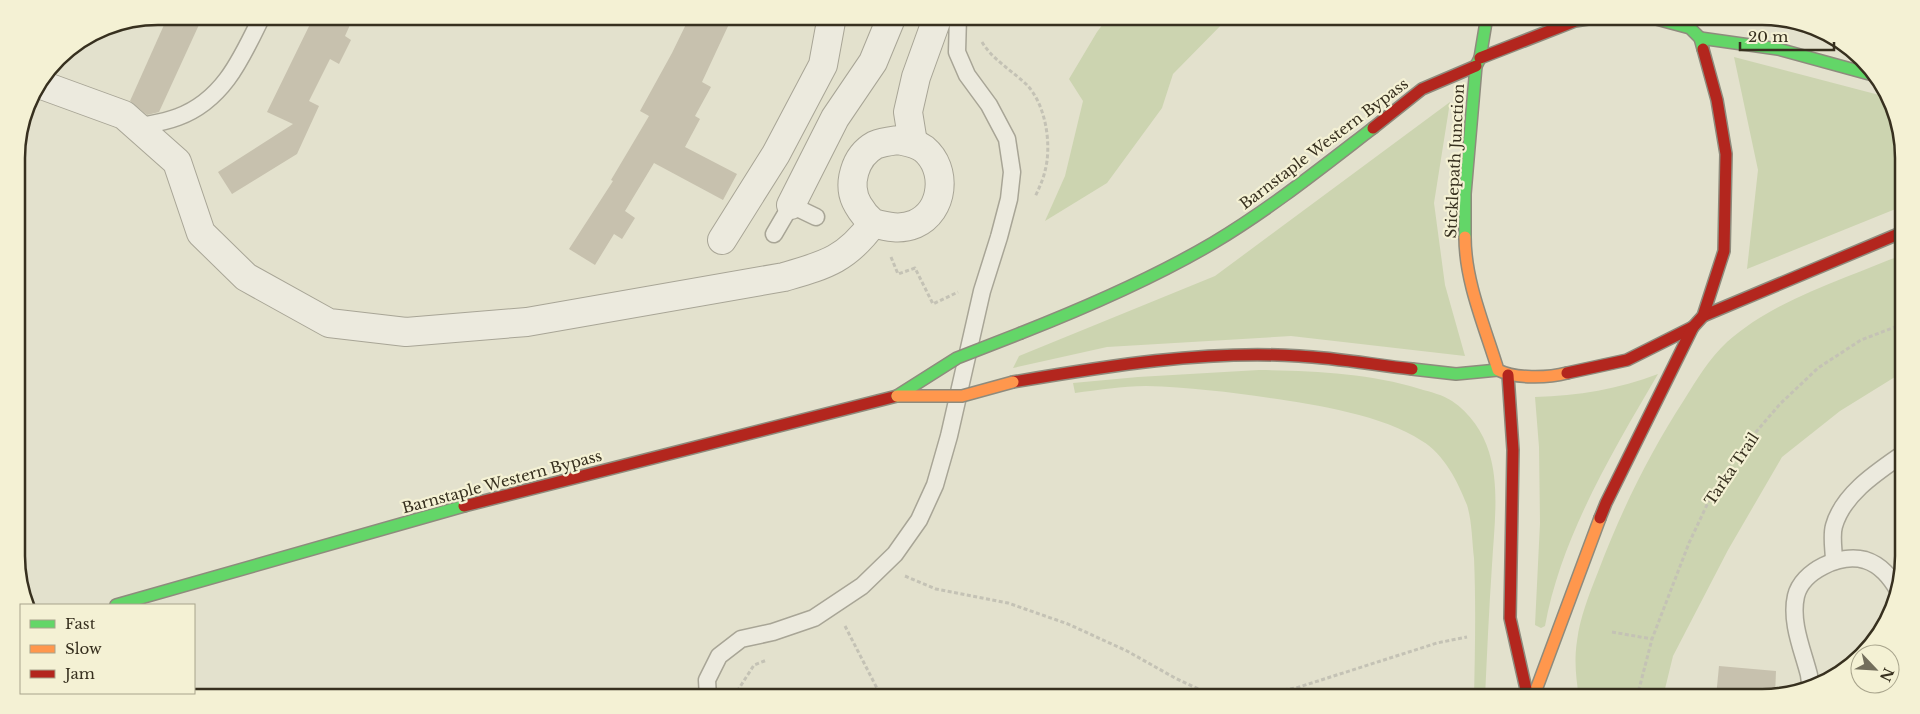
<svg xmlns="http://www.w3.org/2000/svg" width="1920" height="714" font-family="'Libre Baskerville',serif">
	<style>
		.green { fill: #ccd4b0 }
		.building { fill: #c7c1ae }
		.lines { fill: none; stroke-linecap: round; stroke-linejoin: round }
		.lane-casing { stroke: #a8a596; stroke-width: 19 }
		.street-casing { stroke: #a8a596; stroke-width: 30 }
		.fast-casing { stroke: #8e8b7d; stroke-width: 14 }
		.slow-casing { stroke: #8e8b7d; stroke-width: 14 }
		.jam-casing { stroke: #8e8b7d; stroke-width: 14 }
		.path { stroke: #c4c2b5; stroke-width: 3; stroke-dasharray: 4 2.5; stroke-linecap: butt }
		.lane { stroke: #eceade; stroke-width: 16 }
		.street { stroke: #eceade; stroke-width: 28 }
		.fast { stroke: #63d668; stroke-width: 11 }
		.slow { stroke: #ff974d; stroke-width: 11 }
		.jam { stroke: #b3261e; stroke-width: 11 }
		.fast-bridge-casing { stroke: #8e8b7d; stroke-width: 14; stroke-linecap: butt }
		.slow-bridge-casing { stroke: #8e8b7d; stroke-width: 14; stroke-linecap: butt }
		.fast-bridge { stroke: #63d668; stroke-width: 11 }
		.slow-bridge { stroke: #ff974d; stroke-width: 11 }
		.labels { text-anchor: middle; stroke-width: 4.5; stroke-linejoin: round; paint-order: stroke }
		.street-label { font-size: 15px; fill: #37301f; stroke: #f4f1d4 }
		.rim { fill: none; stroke: #37301f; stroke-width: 2.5 }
	</style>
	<rect width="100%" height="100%" fill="#e3e1cd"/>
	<!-- green -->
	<g class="green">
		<path d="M1109,16H1230L1173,74L1162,108L1107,183L1045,221L1065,176L1083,101L1069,79L1097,32Z"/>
		<path d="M1734,57L1883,96L1902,139L1903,206L1747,269L1758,170Z"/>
		<path d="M1450,102L1434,203L1445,285L1465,356L1291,336L1107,347L1013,368L1019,356L1215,276Z"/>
		<path d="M1903,255V372L1840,411L1782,457L1728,550L1673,656L1663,697H1579C1576,679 1574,660 1577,641C1580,617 1589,595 1598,572C1621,511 1649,454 1684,400C1697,379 1709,359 1727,342C1762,311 1804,294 1846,277C1865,270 1884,261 1903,255Z"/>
		<path d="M1259,370C1313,371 1369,373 1420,389C1431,392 1443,395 1452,401C1470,413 1483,432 1489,452C1500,487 1494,529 1492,565C1489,609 1487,653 1485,698H1474C1475,651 1476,604 1474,558C1472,541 1472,521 1467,505C1458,482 1444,454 1422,441C1383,415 1317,405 1270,398C1229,392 1188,387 1146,386C1122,386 1098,390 1075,393L1073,383L1138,377Z"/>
		<path d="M1658,374C1613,451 1561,537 1545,626L1541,628L1535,625L1540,523L1539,447L1535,397C1578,396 1619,389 1658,374Z"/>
	</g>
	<!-- building -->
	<g class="building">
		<path d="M168,16H203L159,112L147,115L130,101Z"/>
		<path d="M314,16H354L345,36L351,40L339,64L330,59L309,101L319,106L297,154L232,194L218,172L293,124L267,112Z"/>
		<path d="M690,16H713L729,24L702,82L711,87L695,116L700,119L685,147L737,174L723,200L654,163L625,211L635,218L622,239L614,234L595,265L569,249L613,181L611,180L649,116L640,111L672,53Z"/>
		<path d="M1719,666L1776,671L1775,696L1716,697Z"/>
	</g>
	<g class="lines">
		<!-- lane casing -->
		<g class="lane-casing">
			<g id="lane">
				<path d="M137,127C151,124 165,122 178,117C224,100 242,57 262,16"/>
				<path d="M774,234L791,205L816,217"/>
				<path d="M1834,561C1834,551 1831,536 1834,526C1843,494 1877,472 1903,454"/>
				<path d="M1810,683L1809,675C1803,651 1790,622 1796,596C1802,571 1840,553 1865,560C1881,565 1890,577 1898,590"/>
				<path d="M708,698L707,680L719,656L741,639L773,632L814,618L862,586L895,554L919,520L935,485L949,436L982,291L999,237L1009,199L1012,172L1007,139L989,105L967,75L957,52L958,16"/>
			</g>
		</g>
		<!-- street casing -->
		<g class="street-casing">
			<g id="street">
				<path d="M39,84L124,115L177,162L201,233L246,277L329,323L406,332L527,322L784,277C825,265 846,260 873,223"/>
				<path d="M898,140C907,142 916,143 924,149C948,169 944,211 915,224C901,230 887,227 873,223C867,218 862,212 858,205C846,185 855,156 875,145C882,142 891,141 898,140Z"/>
				<path d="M913,143L908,112L916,77L938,16"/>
				<path d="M791,205L835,118L873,62L892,16"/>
				<path d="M722,240L776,154L823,65L832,16"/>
			</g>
		</g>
		<!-- fast casing -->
		<g class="fast-casing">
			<g id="fast">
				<path d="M1645,16L1690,28L1700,38L1703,49"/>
				<path d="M1700,38L1778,49L1873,75"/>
				<path d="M1465,237V194L1476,66L1480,58L1487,16"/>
				<path d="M1021,333C1087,307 1152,279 1213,243C1270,209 1321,168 1373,128"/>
				<path d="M1412,369L1456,374L1498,370"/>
				<path d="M116,605L464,506"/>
			</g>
		</g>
		<!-- slow casing -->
		<g class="slow-casing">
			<g id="slow">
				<path d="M1465,237C1465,282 1485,327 1498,370C1515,379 1548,378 1567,373"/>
				<path d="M1533,698L1600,518"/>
			</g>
		</g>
		<!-- jam casing -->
		<g class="jam-casing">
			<g id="jam">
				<path d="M1480,58L1575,21L1607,16"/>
				<path d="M1373,128L1422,89L1476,66"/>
				<path d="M1703,316L1903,232"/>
				<path d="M1567,373L1627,360L1693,327L1703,316L1724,251L1726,154L1717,100L1703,49"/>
				<path d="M1508,375L1513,450L1510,618L1528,698"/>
				<path d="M1013,382C1107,366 1204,350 1299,356C1337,358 1375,365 1412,369"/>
				<path d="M464,506L897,396"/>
				<path d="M1600,518L1606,503L1693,327"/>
			</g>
		</g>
		<!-- path -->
		<g class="path">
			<path d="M982,42C992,59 1011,70 1026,84C1046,104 1052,145 1045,171C1043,180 1039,188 1035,197"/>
			<path d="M891,257L898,274L915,268L933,304L958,292"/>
			<path d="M905,576L936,589L1008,603L1068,624L1127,651L1175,678L1207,693L1246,696L1296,688L1437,643L1467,637"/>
			<path d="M845,626L882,698"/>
			<path d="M1612,632L1652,639"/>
			<path d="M1637,697L1652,639L1689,543L1713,492L1743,447L1780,404L1818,368L1861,340L1903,324"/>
			<path d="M738,698V690L754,665L767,660"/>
		</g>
		<!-- lane -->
		<use href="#lane" class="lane"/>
		<!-- street -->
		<use href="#street" class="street"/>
		<!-- fast -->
		<use href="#fast" class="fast"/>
		<!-- slow -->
		<use href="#slow" class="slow"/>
		<!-- jam -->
		<use href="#jam" class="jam"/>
		<!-- fast-bridge casing -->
		<g class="fast-bridge-casing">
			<path id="fast-bridge" d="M897,396L957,358L1021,333"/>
		</g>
		<!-- slow-bridge casing -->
		<g class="slow-bridge-casing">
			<path id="slow-bridge" d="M897,396H962L1013,382"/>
		</g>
		<!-- fast-bridge -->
		<use href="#fast-bridge" class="fast-bridge"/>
		<!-- slow-bridge -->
		<use href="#slow-bridge" class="slow-bridge"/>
	</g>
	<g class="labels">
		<!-- street labels -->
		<g class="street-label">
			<text transform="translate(1324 144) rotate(-37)" y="5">Barnstaple Western Bypass</text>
			<text transform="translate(1455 161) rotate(-87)" y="5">Sticklepath Junction</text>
			<text transform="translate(1732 469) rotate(-56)" y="5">Tarka Trail</text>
			<text transform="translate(502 482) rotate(-15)" y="5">Barnstaple Western Bypass</text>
		</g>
	</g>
	<!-- crop -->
	<path d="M0 0H1920V714H0ZM158 25H1762A133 133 0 0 1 1895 158V556A133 133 0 0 1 1762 689H158A133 133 0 0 1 25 556V158A133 133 0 0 1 158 25Z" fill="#f4f1d4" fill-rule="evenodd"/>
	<path class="rim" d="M158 25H1762A133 133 0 0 1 1895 158V556A133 133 0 0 1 1762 689H158A133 133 0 0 1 25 556V158A133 133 0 0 1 158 25Z"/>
	<!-- legend -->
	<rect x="20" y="604" width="175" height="90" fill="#f4f1d4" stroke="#a8a48c"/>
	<rect x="30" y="620" width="25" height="8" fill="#63d668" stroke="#a8a48c"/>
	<text x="65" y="629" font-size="15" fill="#37301f">Fast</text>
	<rect x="30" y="645" width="25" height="8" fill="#ff974d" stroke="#a8a48c"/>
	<text x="65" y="654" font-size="15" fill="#37301f">Slow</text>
	<rect x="30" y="670" width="25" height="8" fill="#b3261e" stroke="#a8a48c"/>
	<text x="65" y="679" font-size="15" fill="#37301f">Jam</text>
	<!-- north arrow -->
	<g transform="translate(1875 669) rotate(115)"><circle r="24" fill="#f4f1d4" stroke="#a8a48c"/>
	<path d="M0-4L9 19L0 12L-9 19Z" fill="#736e5c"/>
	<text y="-8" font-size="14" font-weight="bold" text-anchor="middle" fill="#37301f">N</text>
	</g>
	<!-- scale -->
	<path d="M1740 42v8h94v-8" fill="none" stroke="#37301f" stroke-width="2.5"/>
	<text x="1748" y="42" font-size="15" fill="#37301f" stroke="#f4f1d4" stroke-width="4" paint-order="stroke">20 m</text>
</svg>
